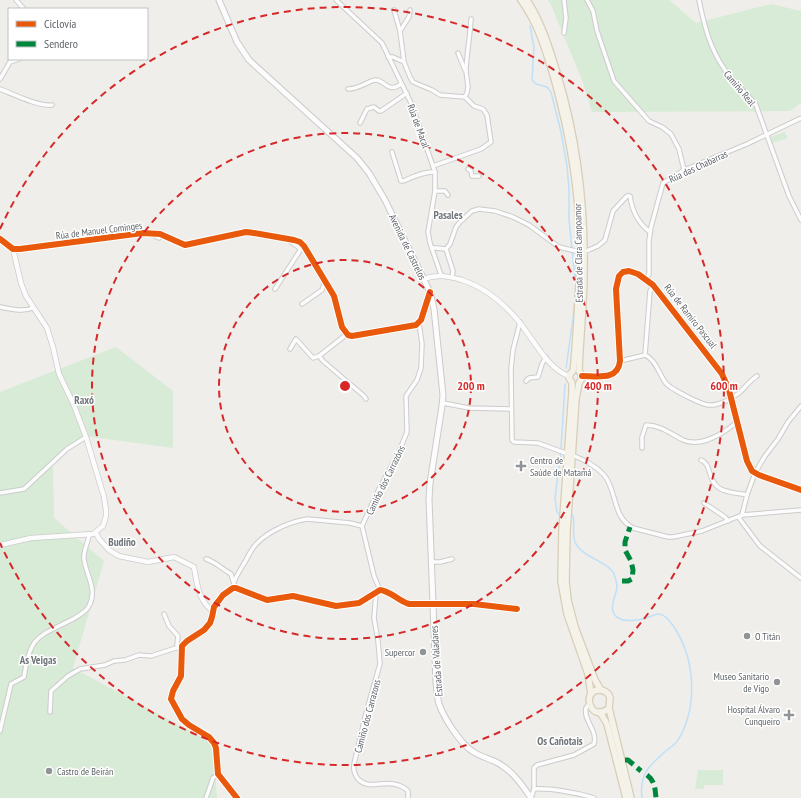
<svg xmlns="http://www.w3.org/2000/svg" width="801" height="798" font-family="'PT Sans Narrow',sans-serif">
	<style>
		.green { fill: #d8ebd6 }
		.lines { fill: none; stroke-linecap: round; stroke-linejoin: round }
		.stream { stroke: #bfe0f9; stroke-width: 1.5 }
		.minor-casing { stroke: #cbcccc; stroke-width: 5.5 }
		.tertiary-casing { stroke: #cbcccc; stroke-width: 6 }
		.secondary-casing { stroke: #cacacb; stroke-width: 7 }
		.primary-casing { stroke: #d7ceb8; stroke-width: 8 }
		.minor { stroke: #fdfcfc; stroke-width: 3.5 }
		.tertiary { stroke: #fdfcfc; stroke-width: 4.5 }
		.secondary { stroke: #fdfcfc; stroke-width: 5 }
		.primary { stroke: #f4f2e9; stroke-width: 5.5 }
		.quiet { stroke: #00873e; stroke-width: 5; stroke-dasharray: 10 5; stroke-linecap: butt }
		.cycleway-casing { stroke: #fff; stroke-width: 8 }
		.cycleway { stroke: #e8590c; stroke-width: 6 }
		.ring { fill: none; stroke: #d62828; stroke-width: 2; stroke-dasharray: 7 5 }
		.poi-dot { fill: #919496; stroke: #fff; stroke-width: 1.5 }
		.labels { text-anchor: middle; stroke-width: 3; stroke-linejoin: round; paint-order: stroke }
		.street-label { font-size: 10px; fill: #5f6368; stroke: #fff }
		.poi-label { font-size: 10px; fill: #5f6368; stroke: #fff; text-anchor: start }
		.neighbourhood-label { font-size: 11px; font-weight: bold; fill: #70757a; stroke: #fff }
		.centre { fill: #d62828; stroke: #fff; stroke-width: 2 }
		.ring-label { font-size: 12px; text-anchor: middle; font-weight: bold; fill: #d62828; stroke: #fff; stroke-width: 3; stroke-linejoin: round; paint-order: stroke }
	</style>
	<rect width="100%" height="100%" fill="#efeeea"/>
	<!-- green -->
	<g class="green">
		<path d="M548,0H669L696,23L771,4L801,11V103L790,111L592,112L582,80L551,5Z"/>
		<path d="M785,132L788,138L772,143L771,137Z"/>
		<path d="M116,347L173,391V448L85,436L53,461L54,518L104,561L73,668L212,743L217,798H0V392Z"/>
		<path d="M698,770H723V785H704V789H695Z"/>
	</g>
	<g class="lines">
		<!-- stream -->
		<g class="stream">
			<path d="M530,26L534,47L532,80L536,84L547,87L551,92L561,132L567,166L569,190V220L576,288L573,319L566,368"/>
			<path d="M560,515L557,512L555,499L561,448L565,384"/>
			<path d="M573,515C575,524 572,533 575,542C581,557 609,562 614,574C615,577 617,583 617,586C617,596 605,612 620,619C627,622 642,620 649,617C652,616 655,614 658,614C669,613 682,640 685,649C688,657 690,667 691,675C693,697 690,721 678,740C676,744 671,747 667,750C650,765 639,773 642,798"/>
		</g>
		<!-- minor casing -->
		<g class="minor-casing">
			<g id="minor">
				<path d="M16,0L24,9"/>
				<path d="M336,0L382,43L411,103L435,172V191L428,232L430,243L441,275"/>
				<path d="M564,0L566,18L564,33"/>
				<path d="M587,0L593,11L597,31L614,81L649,121L662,127L671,134L679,149L684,170"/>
				<path d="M699,0C704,25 710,49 725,70C733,83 747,93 756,105L789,196L801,220"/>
				<path d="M394,10L400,31L404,62L410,77L413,82L432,90L440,95L465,97C471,87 466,80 466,69C467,53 470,36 471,19"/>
				<path d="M400,31L409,17L410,10"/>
				<path d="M458,53L465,70"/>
				<path d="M388,57H393L404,62"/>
				<path d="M0,79L10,62L19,59"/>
				<path d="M0,89C13,94 39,107 52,105"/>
				<path d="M348,89C360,89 368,81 375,80C386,80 387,94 401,84"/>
				<path d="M360,123L367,109L374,107L379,111H381L407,93"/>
				<path d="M392,152L401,181H403C413,177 424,171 435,172"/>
				<path d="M433,166L481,149L491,142L487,115L483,109L474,106L465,97"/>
				<path d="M468,169L471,171L472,176H479"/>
				<path d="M435,191H445L448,195"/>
				<path d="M152,233L153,235L159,238"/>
				<path d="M432,248H436L446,249"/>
				<path d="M584,252L598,246L605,240L613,211L627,196H630C632,211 638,223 650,232"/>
				<path d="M452,277L453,271L446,249L450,244L456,227L460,222L472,211L479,209L495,211L513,217L529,225L559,247L580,252"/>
				<path d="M646,279L649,274V241L651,227L663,183L684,170L747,144L801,118"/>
				<path d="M275,289L301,249L291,242V239"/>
				<path d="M302,304L322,290L325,281"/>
				<path d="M0,307C11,309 23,312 33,308"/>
				<path d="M520,322L513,350L511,369L512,440L514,442L538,443L568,454"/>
				<path d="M290,349L296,339L313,358L319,356L347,334"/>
				<path d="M645,355C655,359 660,375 665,382C668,387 682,394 688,397C694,400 702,404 708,405C718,406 732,399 739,393C746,387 749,381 757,376"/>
				<path d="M319,356L323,361L364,396L366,399"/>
				<path d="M620,361L645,355L650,291L653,285"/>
				<path d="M526,381L529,378L538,377L542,364L546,357"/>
				<path d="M443,403L469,408L511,409"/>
				<path d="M801,406L788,422L778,439L765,456L755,473L747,495L742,515L739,518L760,546L801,578"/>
				<path d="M642,448V437L646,425C660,425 671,434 683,440C701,448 724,433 737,422"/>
				<path d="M572,455C584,460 595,465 604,475C617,490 612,517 633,528L668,537H673L702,531L742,515L801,510"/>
				<path d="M701,460C712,464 707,480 719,488C726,493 738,493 747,495"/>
				<path d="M0,493L24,489L67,449L86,437"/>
				<path d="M704,503L725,517L728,521"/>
				<path d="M206,559C216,562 222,569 231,574L233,581"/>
				<path d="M431,562H440L452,559"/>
				<path d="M233,588C233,579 239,573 243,565C246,561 248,556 251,551C261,534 288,522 307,519L350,523L362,526"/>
				<path d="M380,590L374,576L362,526L379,489L398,454L407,432L406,396L417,380L421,368L422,344L419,323"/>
				<path d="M376,593L374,618L378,641L380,664L366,713L354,764C353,770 354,774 358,779C369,790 381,781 394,784C399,785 405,788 408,791V798"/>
				<path d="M213,611L214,607L223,595L233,588H236L267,600L293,596L336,606L359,603L380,590C391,591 398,601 409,604H474L517,609"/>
				<path d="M164,614L169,626L178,636L177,645L178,648"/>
				<path d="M50,712L51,691L68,676L80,669L105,665L114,661L125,660L139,655L151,656L182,646"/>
				<path d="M0,731L11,684L24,677C30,635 38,637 73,619C78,616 86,612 89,606C98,590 86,575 84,559C83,551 88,543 89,535"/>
				<path d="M534,789C550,788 579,793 594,798"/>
				<path d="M206,798L213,778L218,774"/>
				<path d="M531,798L534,789V768L537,765L574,755L594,744C598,730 583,721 586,708L589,704"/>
			</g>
		</g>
		<!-- tertiary casing -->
		<g class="tertiary-casing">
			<g id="tertiary">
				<path d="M0,239L13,249H20L143,233L160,234L185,245L246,232L254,233L294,240L300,242L304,246L334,296L342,327L348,335L352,336L416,325L421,320L430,292"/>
				<path d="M423,279C438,274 448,276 462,280C486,288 504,303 520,323C533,339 548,369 569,376"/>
				<path d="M582,376C597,376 618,381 620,361L616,289L619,276L623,272L629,271L638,274L653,285L722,374L729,390L747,461L752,471L759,475L801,490"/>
				<path d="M96,533L99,539L109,550L119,556L148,562L174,557L194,567C197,583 198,601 213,611C212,634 192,632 182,646L181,676L173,691L171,699L182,719L189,725L209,737L214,743L216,748L218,774L237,798"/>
				<path d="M0,545L31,538L93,534L103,526L106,516V510L104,497L86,437L73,403L59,374L53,347L47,328L26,296L21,283L13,249"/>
			</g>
		</g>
		<!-- secondary casing -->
		<g class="secondary-casing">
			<path id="secondary" d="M219,0L237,42L249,60L357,158L369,173L385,200L430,292L434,309L443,395L442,406L430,483L429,499L436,683C437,690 437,697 439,704C444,718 460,743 472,751C479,756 487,758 494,761C511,769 521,783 531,798"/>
		</g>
		<!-- primary casing -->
		<g class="primary-casing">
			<g id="primary">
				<path d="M521,0C538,23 546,51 554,78C569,132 579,188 580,245C580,284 577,323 574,363L573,371L570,374L569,378L572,383V392L562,530L561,581L567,614L588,674L591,694"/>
				<path d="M527,0C542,23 550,50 558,76C577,139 585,205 584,271C584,305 580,338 579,371L581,374L582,378L579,383L576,399L567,531L566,581L568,600L575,627L595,680L601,690"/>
				<path d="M609,708C590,725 580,688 601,690C606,691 609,694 610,698L609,708L631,798"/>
				<path d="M600,712L607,724L626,798"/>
			</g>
		</g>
		<!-- minor -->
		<use href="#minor" class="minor"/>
		<!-- tertiary -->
		<use href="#tertiary" class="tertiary"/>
		<!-- secondary -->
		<use href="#secondary" class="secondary"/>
		<!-- primary -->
		<use href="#primary" class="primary"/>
		<!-- quiet -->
		<g class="quiet">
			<path d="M622,581H628L632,579L633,570L631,561L625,550V542L630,527"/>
			<path d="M625,760H628L641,771"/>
			<path d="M647,775C655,781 655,788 656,798"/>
		</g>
		<!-- cycleway casing -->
		<g class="cycleway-casing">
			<g id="cycleway">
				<path d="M0,239L13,249H20L143,233L160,234L185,245L246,232L254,233L294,240L300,242L304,246L334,296L342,327L348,335L352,336L416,325L421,320L430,292"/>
				<path d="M582,376C597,376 618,381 620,361L616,289L619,276L623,272L629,271L638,274L653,285L722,374L729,390L747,461L752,471L759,475L801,490"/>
				<path d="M237,798L218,774L216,748L214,743L209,737L189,725L182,719L171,699L173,691L181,676L182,646L187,641L204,630L210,623L212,617L214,607L223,595L233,588H236L267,600L293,596L336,606L359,603L380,590C391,591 398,601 409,604H474L517,609"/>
			</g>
		</g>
		<!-- cycleway -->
		<use href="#cycleway" class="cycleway"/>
	</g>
	<!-- distance rings -->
	<g class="ring">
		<circle cx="345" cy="386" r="126"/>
		<circle cx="345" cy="386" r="253"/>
		<path d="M0 229A379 379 0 1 1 0 543"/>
	</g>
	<!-- markers -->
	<g class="poi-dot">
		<path d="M519 460h4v4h4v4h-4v4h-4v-4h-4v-4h4z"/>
		<circle cx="747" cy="636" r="4"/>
		<circle cx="423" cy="652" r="4"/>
		<circle cx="777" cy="682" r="4"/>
		<path d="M787 709h4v4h4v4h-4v4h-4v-4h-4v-4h4z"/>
		<circle cx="49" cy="771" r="4"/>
	</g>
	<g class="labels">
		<!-- street labels -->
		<g class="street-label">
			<text transform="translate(740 88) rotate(50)" y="4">Camiño Real</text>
			<text transform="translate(419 126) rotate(70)" y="4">Rúa de Macal</text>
			<text transform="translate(698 166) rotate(-25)" y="4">Rúa das Chabarras</text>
			<text transform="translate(99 230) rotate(-7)" y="4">Rúa de Manuel Cominges</text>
			<text transform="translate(408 247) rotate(64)" y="4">Avenida de Castrelos</text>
			<text transform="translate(578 253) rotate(-91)" y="4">Estrada de Clara Campoamor</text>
			<text transform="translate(691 316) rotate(52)" y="4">Rúa de Ramiro Pascual</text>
			<text transform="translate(385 480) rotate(-64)" y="4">Camiño dos Carrazóns</text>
			<text transform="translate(436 661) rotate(-94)" y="4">Estrada de Valadares</text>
			<text transform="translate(367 716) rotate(-75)" y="4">Camiño dos Carrazons</text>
		</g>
		<!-- poi labels -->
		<g class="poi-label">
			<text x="530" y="464">Centro de<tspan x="530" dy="12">Saúde de Matamá</tspan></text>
			<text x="755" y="640">O Titán</text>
			<text x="415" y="656" text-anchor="end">Supercor</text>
			<text x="769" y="680" text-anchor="end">Museo Sanitario<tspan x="769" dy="12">de Vigo</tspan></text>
			<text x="780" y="713" text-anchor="end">Hospital Álvaro<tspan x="780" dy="12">Cunqueiro</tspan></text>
			<text x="57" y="775">Castro de Beirán</text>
		</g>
		<!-- neighbourhood labels -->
		<g class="neighbourhood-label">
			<text x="448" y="219">Pasales</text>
			<text x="84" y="404">Raxó</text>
			<text x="122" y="546">Budiño</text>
			<text x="38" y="664">As Veigas</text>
			<text x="560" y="745">Os Cañotais</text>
		</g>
	</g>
	<circle cx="345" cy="386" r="6" class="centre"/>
	<g class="ring-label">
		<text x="471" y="390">200 m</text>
		<text x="598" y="390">400 m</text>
		<text x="724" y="390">600 m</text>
	</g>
	<!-- legend -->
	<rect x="8" y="8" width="140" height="52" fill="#ffffff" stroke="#bfc1c3"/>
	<rect x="16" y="21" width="20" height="6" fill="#e8590c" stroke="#bfc1c3"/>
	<text x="44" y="28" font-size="12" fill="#5f6368">Ciclovía</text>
	<rect x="16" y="41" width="20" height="6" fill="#00873e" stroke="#bfc1c3"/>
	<text x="44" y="48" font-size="12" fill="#5f6368">Sendero</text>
</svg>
